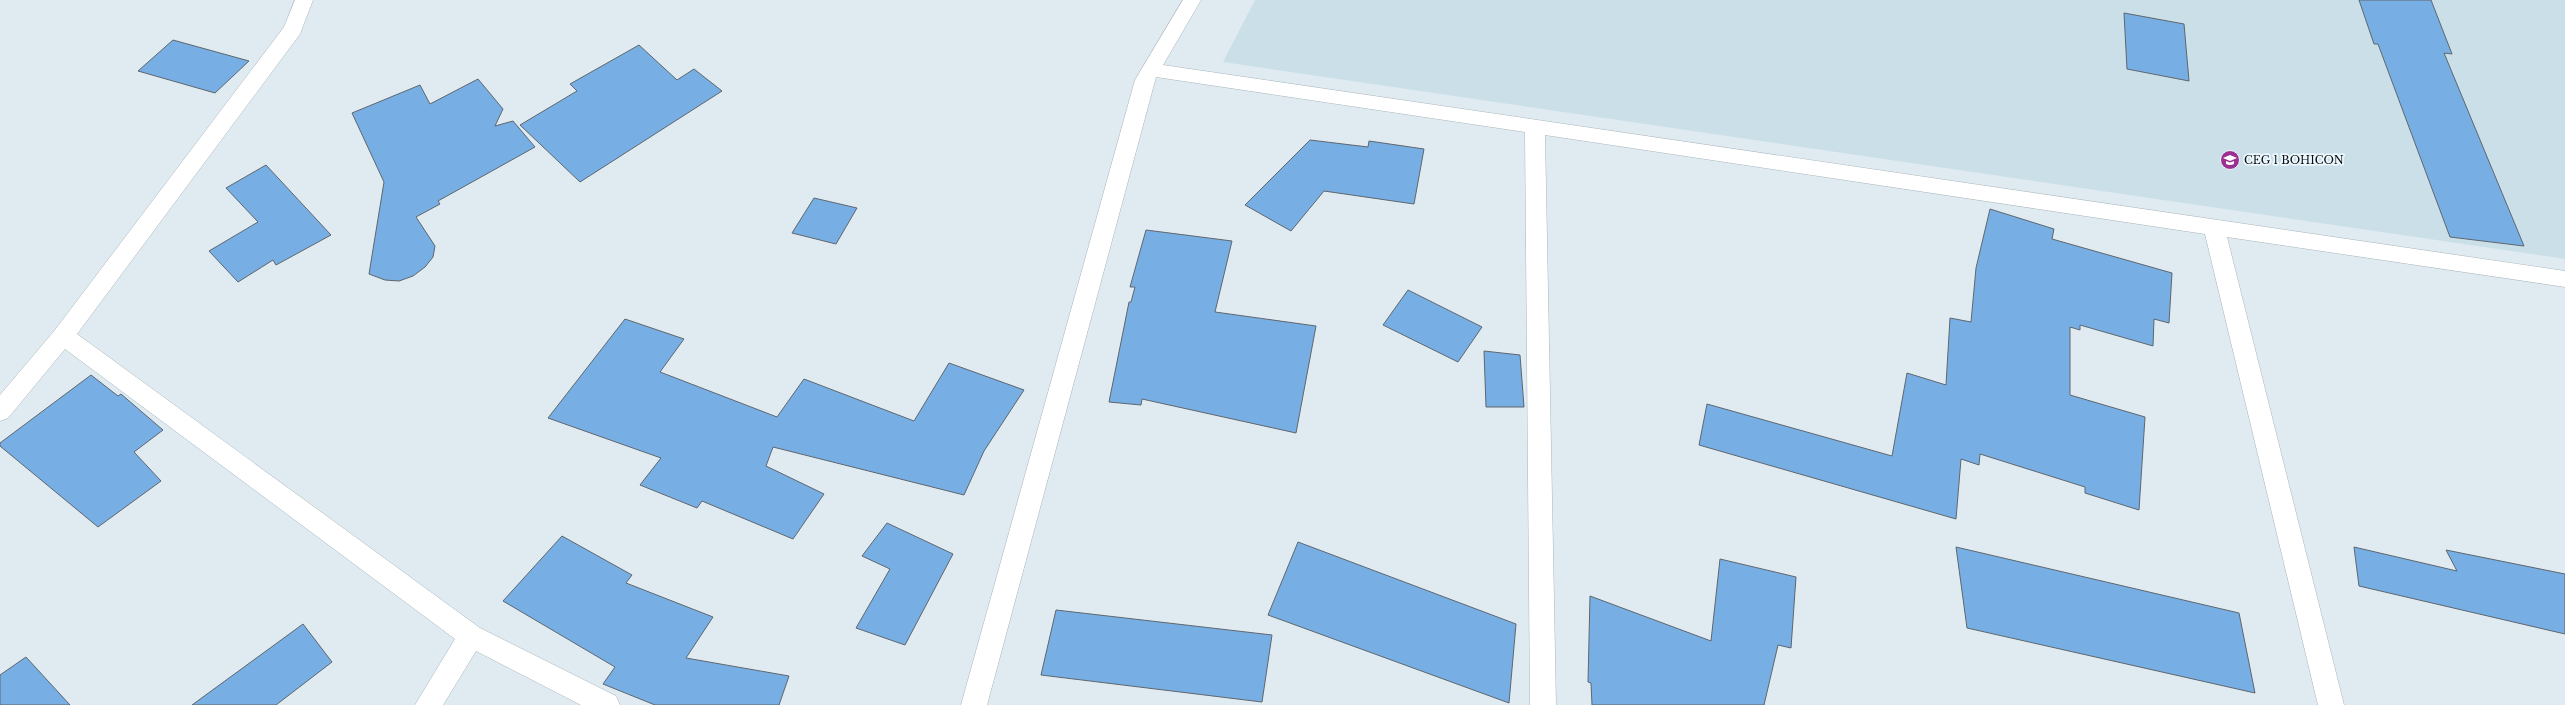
<svg xmlns="http://www.w3.org/2000/svg" width="2565" height="705" font-family="'Libre Baskerville',serif">
	<style>
		.built { fill: #cbdfe8 }
		.building { fill: #77afe5; stroke: #5f666d }
		.lines { fill: none; stroke-linecap: round; stroke-linejoin: round }
		.minor-casing { stroke: #aab5bb; stroke-width: 1 }
		.minor { fill: #fff; fill-rule: evenodd }
		.labels { text-anchor: middle; stroke-width: 3.5; stroke-linejoin: round; paint-order: stroke }
		.poi-label { font-size: 11px; fill: #0b0f11; stroke: #ecf8fe; text-anchor: start }
	</style>
	<rect width="100%" height="100%" fill="#dfebf1"/>
	<!-- built -->
	<path class="built" d="M1255,0H2565V259L1223,62Z"/>
	<!-- building -->
	<g class="building">
		<path d="M2359,0H2431L2452,54L2444,53L2524,246L2450,237L2378,44H2374Z"/>
		<path d="M2124,13L2184,24L2189,81L2127,69Z"/>
		<path d="M173,40L249,61L215,93L138,71Z"/>
		<path d="M639,45L677,80L694,69L722,91L580,182L520,125L577,91L570,84Z"/>
		<path d="M478,79L503,109L495,126L513,121L535,147L438,201L440,204L416,217L435,246L433,257L425,267L413,276L399,281L385,280L369,274L384,182L352,113L420,85L430,104Z"/>
		<path d="M1310,140L1368,147L1369,141L1424,149L1414,204L1324,191L1291,231L1245,205Z"/>
		<path d="M266,165L331,235L276,265L273,260L238,282L209,251L258,222L226,188Z"/>
		<path d="M814,198L857,208L836,244L792,233Z"/>
		<path d="M1990,209L2054,229L2052,239L2172,273L2169,323L2154,319L2153,346L2080,325V330L2070,327V395L2145,417L2139,510L2085,493V487L1980,454L1979,465L1961,459L1956,519L1699,445L1707,404L1892,456L1907,373L1946,385L1950,318L1971,322L1976,268Z"/>
		<path d="M1146,230L1232,241L1215,312L1316,326L1296,433L1142,399L1141,405L1109,402L1129,302H1131L1135,287H1130Z"/>
		<path d="M1408,290L1482,327L1458,362L1383,325Z"/>
		<path d="M625,319L684,339L660,372L777,417L804,379L914,421L949,363L1024,390L984,451L964,495L773,447L766,466L824,494L793,539L702,501L697,508L640,485L661,458L548,418Z"/>
		<path d="M1484,351L1520,355L1524,407H1486Z"/>
		<path d="M91,375L118,396L121,394L163,430L134,452L161,481L98,527L0,446V443Z"/>
		<path d="M887,523L953,554L905,645L856,628L890,569L862,556Z"/>
		<path d="M562,536L632,575L626,583L713,617L686,658L789,676L779,705H655L603,684L615,667L503,601Z"/>
		<path d="M1298,542L1516,624L1509,703L1268,615Z"/>
		<path d="M1956,547L2239,613L2255,693L1967,628Z"/>
		<path d="M2354,547L2457,571L2446,550L2565,574V634L2359,586Z"/>
		<path d="M1720,559L1796,577L1791,648L1778,645L1764,705H1592L1591,683L1588,682L1590,596L1711,641Z"/>
		<path d="M1056,610L1272,635L1262,702L1041,675Z"/>
		<path d="M303,624L332,662L276,705H192Z"/>
		<path d="M26,657L70,705H0V675Z"/>
	</g>
	<g class="lines">
		<!-- minor casing -->
		<g class="minor-casing">
			<g id="minor">
				<path d="M295,0H313L300,34L77,334L480,628L616,696L620,705H581L476,651L443,705H415L455,639L65,349L8,418L0,421V395L55,330L284,27Z"/>
				<path d="M1183,0H1201L1163,65L2565,271V287L2227,237L2344,705H2318L2205,234L1545,135L1556,705H1530L1525,132L1156,77L987,705H961L1135,80Z"/>
			</g>
		</g>
		<!-- minor -->
		<use href="#minor" class="minor"/>
	</g>
	<!-- icons -->
	<defs>
		<g id="school-disc" transform="scale(1)"><circle r="9.5" fill="#9b3092" stroke="#ecf8fe"/><path d="M0-5L7-2L0 1L-7-2ZM-4 1L0 2.5L4 1V4Q0 6-4 4Z" fill="#fff"/></g>
	</defs>
	<g fill-rule="evenodd">
		<use href="#school-disc" x="2230" y="160"/>
	</g>
	<g class="labels">
		<!-- poi labels -->
		<g class="poi-label">
			<text x="2244" y="164">CEG 1 BOHICON</text>
		</g>
	</g>
</svg>
